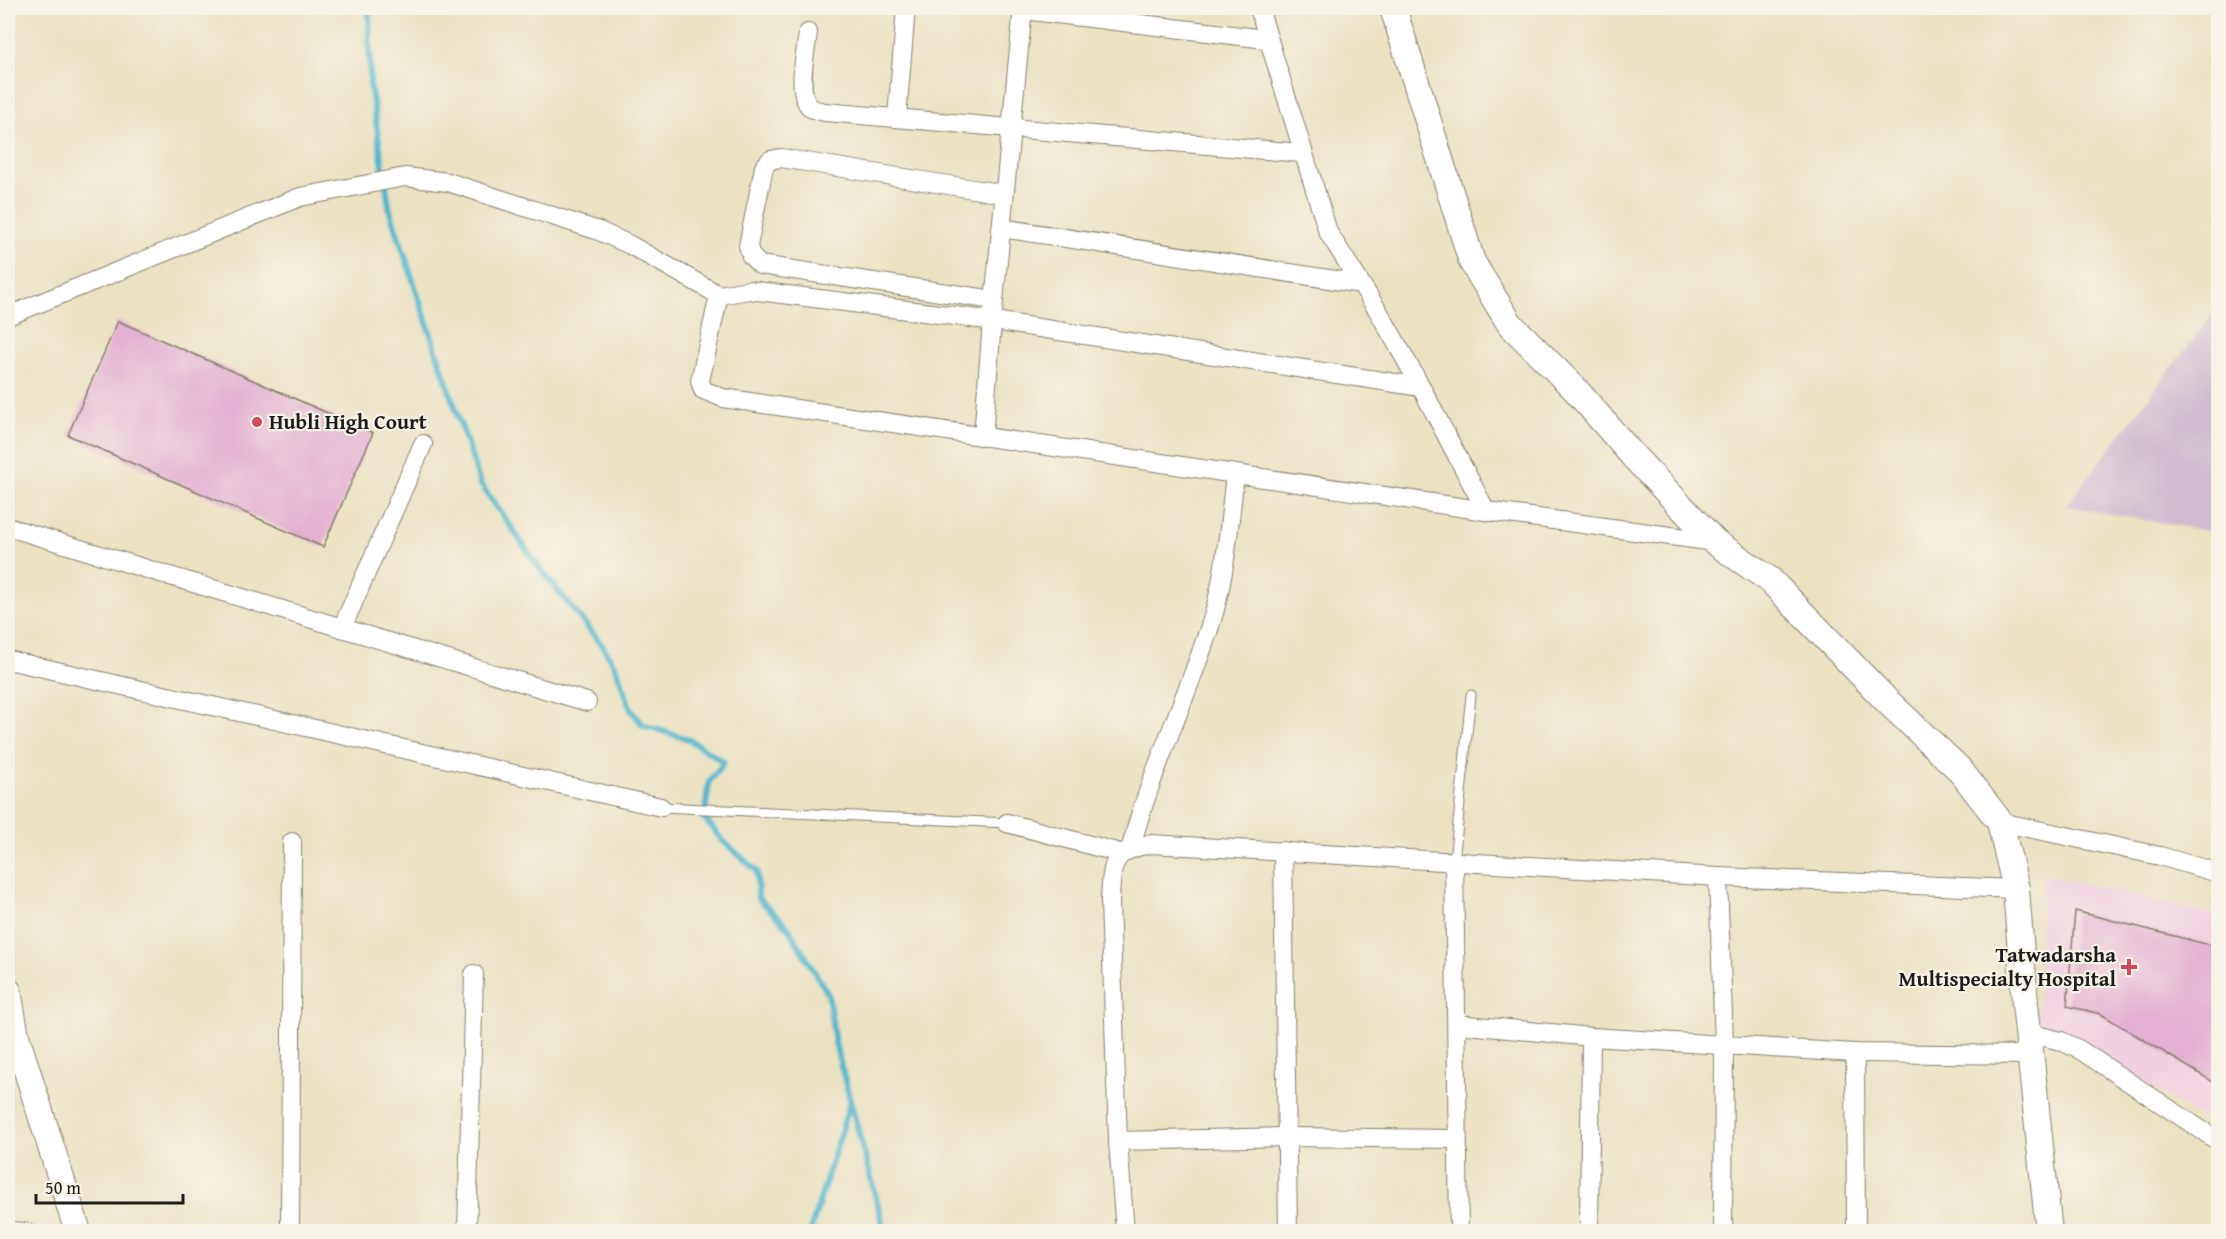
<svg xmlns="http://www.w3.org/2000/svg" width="2226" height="1239" font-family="'Gentium Book Plus',serif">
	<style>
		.built { fill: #f2cfe1 }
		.industrial { fill: #cfbdcf }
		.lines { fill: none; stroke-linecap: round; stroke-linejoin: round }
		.stream { stroke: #4fb5cd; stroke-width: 6 }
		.building { fill: #e4afd0 }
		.lane-casing { stroke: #847f6e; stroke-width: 11 }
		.street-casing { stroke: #847f6e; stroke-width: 20 }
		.secondary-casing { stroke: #847f6e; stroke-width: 28 }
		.lane { stroke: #fff; stroke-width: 9 }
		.street { stroke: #fff; stroke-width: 18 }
		.secondary { stroke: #fff; stroke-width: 26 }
		.poi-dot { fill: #d1495b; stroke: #f7f3e8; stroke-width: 2 }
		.labels { text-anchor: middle; stroke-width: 4.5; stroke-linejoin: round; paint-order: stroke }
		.poi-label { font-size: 21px; font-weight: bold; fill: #1c1c1c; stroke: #f7f3e8; text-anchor: start }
	</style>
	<rect width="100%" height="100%" fill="#f7f3e8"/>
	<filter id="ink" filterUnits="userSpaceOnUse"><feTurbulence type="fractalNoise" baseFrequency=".0167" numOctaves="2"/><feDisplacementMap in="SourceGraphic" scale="12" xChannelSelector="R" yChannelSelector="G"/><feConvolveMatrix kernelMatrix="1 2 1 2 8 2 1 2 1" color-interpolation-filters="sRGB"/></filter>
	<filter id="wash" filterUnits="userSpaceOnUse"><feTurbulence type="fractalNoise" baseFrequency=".008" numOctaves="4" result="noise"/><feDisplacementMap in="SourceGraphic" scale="24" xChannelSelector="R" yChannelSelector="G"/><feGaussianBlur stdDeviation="1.35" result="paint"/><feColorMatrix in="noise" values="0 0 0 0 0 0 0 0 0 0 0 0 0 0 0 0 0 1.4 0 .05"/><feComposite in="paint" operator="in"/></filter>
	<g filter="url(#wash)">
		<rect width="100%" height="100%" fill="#ebe2c1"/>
		<!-- built -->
		<path class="built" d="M2043,874L2218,916V1128L2037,1018Z"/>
		<!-- industrial -->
		<path class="industrial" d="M2218,307V533L2066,506Z"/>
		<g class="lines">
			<!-- stream -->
			<g class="stream">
				<path d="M369,8L370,84L390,211L480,483L538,566L602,645L617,670L631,710L643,725L688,739L724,762L709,782L704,818L723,841L757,871L758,898L787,926L828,994L835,1043L885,1232"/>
				<path d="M810,1232L850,1103"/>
			</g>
		</g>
		<g id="blocks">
			<!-- building -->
			<g class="building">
				<path d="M118,321L373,433L323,547L68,435Z"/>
				<path d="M2075,911L2218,947V1085L2101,1014L2067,1006Z"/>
			</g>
		</g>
	</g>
	<g filter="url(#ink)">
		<use href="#blocks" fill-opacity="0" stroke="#847f6e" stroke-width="1.5"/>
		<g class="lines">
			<!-- lane casing -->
			<g class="lane-casing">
				<g id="lane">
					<path d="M661,807L1007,823"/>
					<path d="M1454,862L1471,695"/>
				</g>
			</g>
			<!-- street casing -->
			<g class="street-casing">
				<g id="street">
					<path d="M1259,8L1328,232L1380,314L1421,387L1486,511"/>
					<path d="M1023,10L1266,39"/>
					<path d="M808,33C806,51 795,95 811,108C814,110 821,111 825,112L1301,153"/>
					<path d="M897,117L906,8"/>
					<path d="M1001,228L1361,284"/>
					<path d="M994,300L760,265L751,256L748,246L764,167L770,160L781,158L1004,194"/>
					<path d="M8,316L300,197L405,177L448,182L599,231L630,245L719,295"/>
					<path d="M1421,387L994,321L749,290L719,295L700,381L703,390L723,398L1486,511L1715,542"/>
					<path d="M983,437L992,322L1023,8"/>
					<path d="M8,527L587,702"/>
					<path d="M342,628L423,444"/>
					<path d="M8,660L661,807"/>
					<path d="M2000,822L2160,856L2218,873"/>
					<path d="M1007,823L1120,853"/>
					<path d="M1131,847C1151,770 1187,699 1211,623C1226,576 1229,523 1235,475"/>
					<path d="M1283,851L1288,1232"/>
					<path d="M1454,862L1459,1232"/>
					<path d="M1718,877L1724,1044L1723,1232"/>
					<path d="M1457,1024L1591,1037L1855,1053L2030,1055"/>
					<path d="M2028,1033L2061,1041L2080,1050L2218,1141"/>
					<path d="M1855,1053L1856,1232"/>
					<path d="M1118,1141L1286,1137L1456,1139"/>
					<path d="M8,1231L26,1232"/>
					<path d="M290,1232L292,842"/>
					<path d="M467,1232L474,974"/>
					<path d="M1125,1232L1118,1141L1110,900C1112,864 1111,850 1151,844L1718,877L2016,889"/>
					<path d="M1589,1232L1591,1037"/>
				</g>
			</g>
			<!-- secondary casing -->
			<g class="secondary-casing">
				<g id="secondary">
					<path d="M1393,8L1472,262L1510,324L1575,389L1634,457L1715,542L1770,580L1888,702L1959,769L2000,822L2016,889L2025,1003L2049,1232"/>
					<path d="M8,991L16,1036L78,1232"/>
				</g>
			</g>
			<!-- lane -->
			<use href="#lane" class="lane"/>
			<!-- street -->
			<use href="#street" class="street"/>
			<!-- secondary -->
			<use href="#secondary" class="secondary"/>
		</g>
	</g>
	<!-- markers -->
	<g class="poi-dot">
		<circle cx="257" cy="422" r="6"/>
		<path d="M2126 958h6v6h6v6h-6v6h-6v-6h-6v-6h6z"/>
	</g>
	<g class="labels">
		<!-- poi labels -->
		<g class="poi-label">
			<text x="269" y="429">Hubli High Court</text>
			<text x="2116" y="962" text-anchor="end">Tatwadarsha<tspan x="2116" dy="24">Multispecialty Hospital</tspan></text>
		</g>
	</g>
	<!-- margin -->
	<rect width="2226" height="1239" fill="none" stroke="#f7f3e8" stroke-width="30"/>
	<!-- scale -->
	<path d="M36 1194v9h147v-9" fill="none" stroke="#1c1c1c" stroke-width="3"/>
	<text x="45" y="1194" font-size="18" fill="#1c1c1c" stroke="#f7f3e8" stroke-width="4.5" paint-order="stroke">50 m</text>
</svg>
